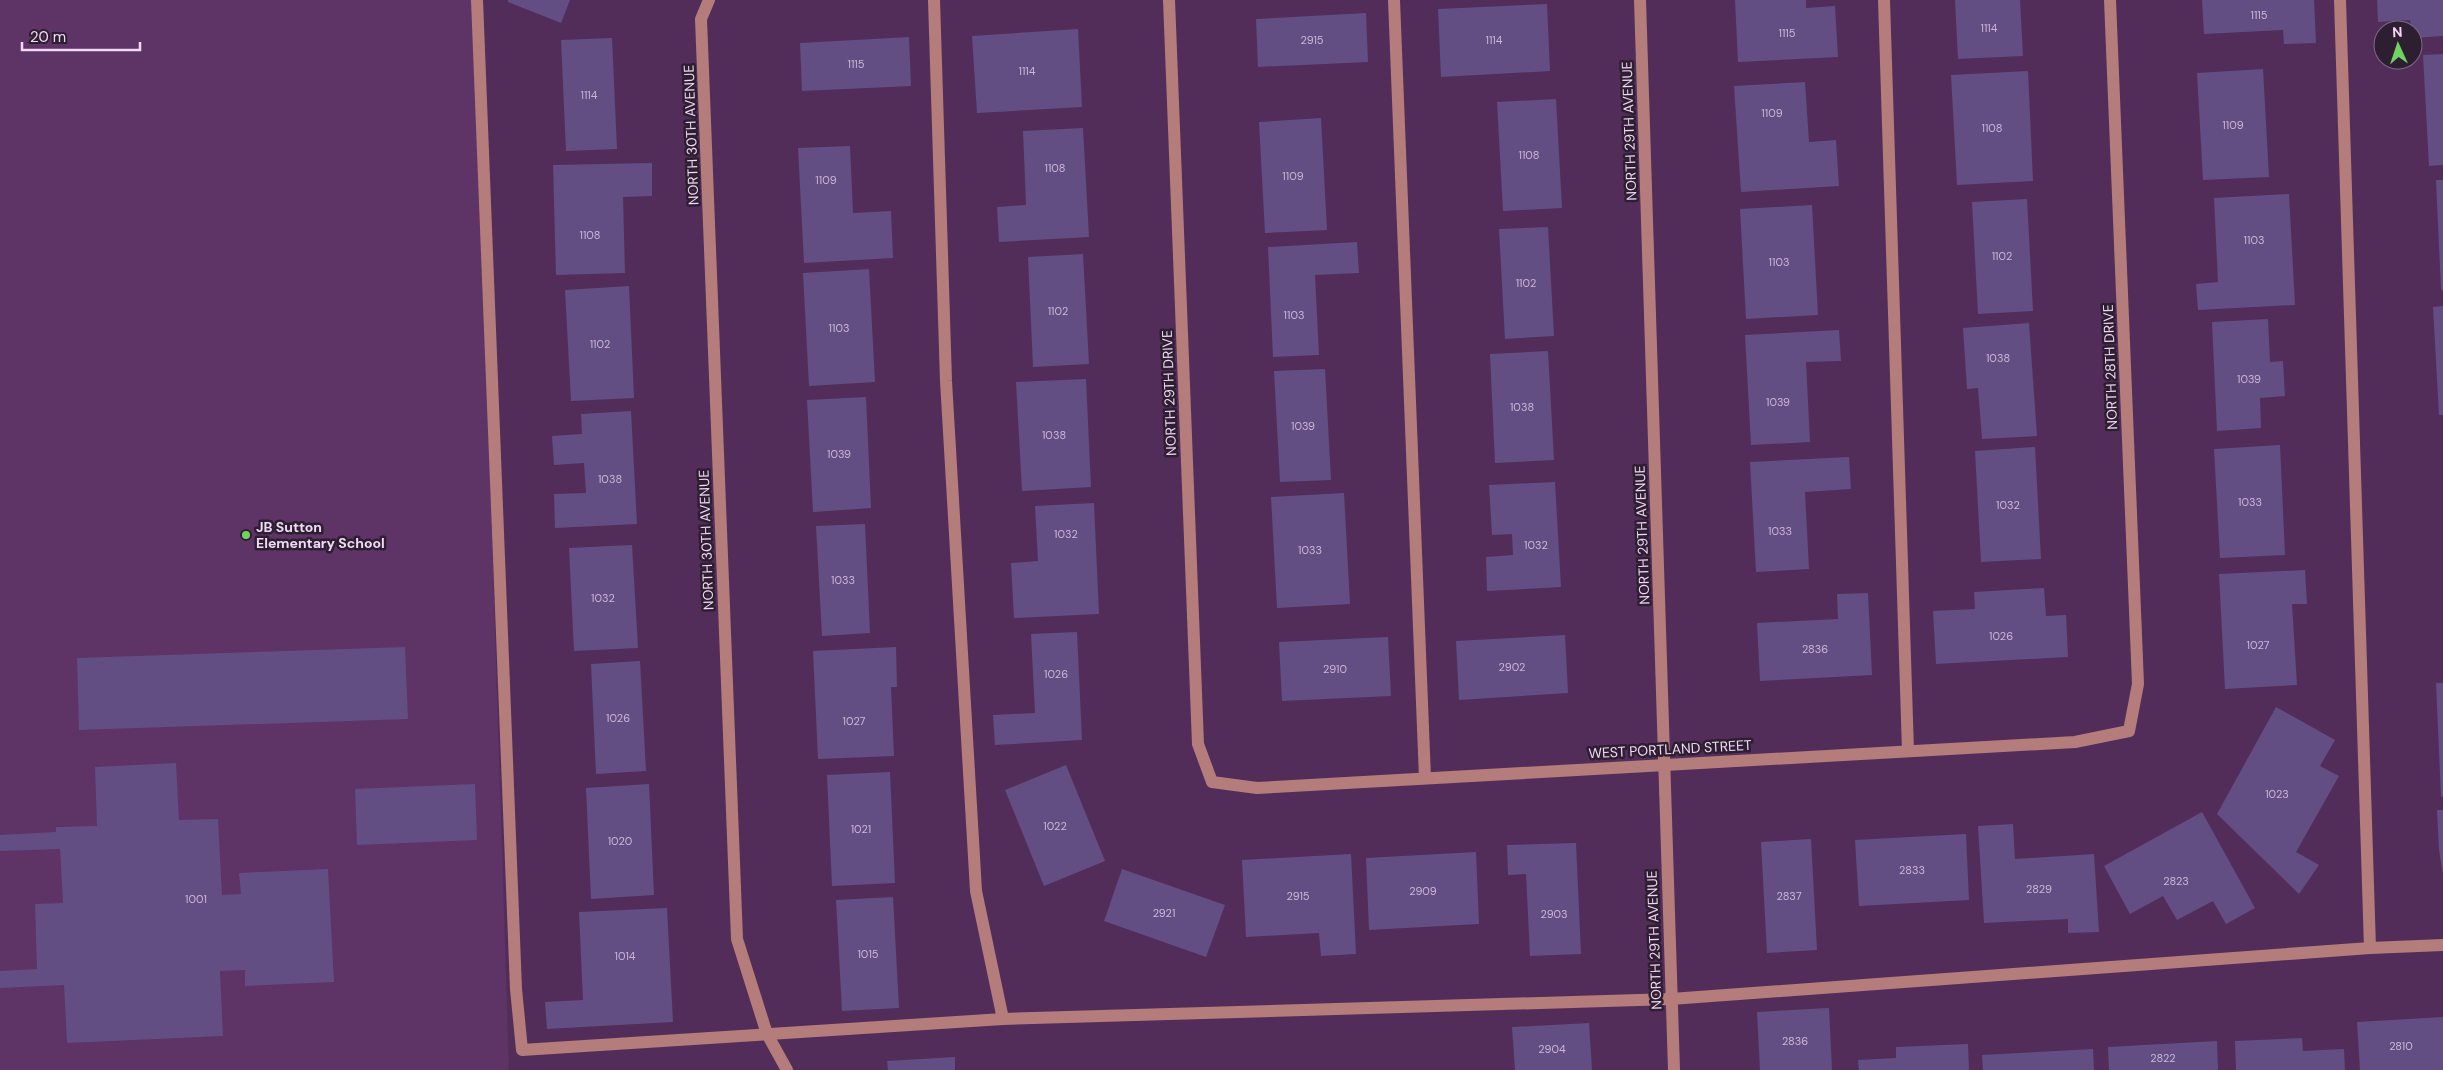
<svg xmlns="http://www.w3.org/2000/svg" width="2443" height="1070" font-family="'DM Sans',sans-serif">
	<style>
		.built { fill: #5e3366 }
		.building { fill: #624e83 }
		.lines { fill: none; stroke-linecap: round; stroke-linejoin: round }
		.minor { stroke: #b47d7b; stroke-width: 12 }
		.poi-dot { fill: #70d35f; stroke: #2e1e32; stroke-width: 2 }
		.labels { text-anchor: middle; stroke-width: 5; stroke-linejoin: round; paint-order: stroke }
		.number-label { font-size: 11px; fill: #ccb6d8 }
		.street-label { font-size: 14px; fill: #f0d9f4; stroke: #2e1e32 }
		.poi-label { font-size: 14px; font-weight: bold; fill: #f0d9f4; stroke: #2e1e32; text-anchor: start }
	</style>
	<rect width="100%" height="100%" fill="#522d5a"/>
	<!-- built -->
	<path class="built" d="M0,0H475L509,1070H0Z"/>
	<!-- building -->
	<g class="building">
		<path d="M508,0H570L561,23L508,2Z"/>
		<path d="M1735,0H1806V8L1835,6L1838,57L1738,62Z"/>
		<path d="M1955,0H2020L2023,56L1958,59Z"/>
		<path d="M2202,0H2314L2316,43L2284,44L2283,30L2204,34Z"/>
		<path d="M2377,0H2443V36L2413,38L2410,20L2378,22Z"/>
		<path d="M1547,4L1550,71L1441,77L1438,9Z"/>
		<path d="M1366,13L1368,62L1258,67L1256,19Z"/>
		<path d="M1078,29L1082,107L977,113L972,36Z"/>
		<path d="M909,37L911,86L802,91L800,43Z"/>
		<path d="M612,38L617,149L566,151L561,40Z"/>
		<path d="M2443,54V165L2429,166L2423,55Z"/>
		<path d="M2263,69L2269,177L2203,180L2197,73Z"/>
		<path d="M2028,71L2033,181L1957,185L1951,75Z"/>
		<path d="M1805,82L1809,142L1836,140L1839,186L1741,192L1734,86Z"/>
		<path d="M1556,99L1562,208L1503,211L1497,102Z"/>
		<path d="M1321,118L1327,230L1265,233L1259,122Z"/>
		<path d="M1083,128L1089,237L999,242L997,207L1026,205L1023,131Z"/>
		<path d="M850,146L853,213L891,211L893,258L804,263L798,148Z"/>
		<path d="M652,163V196L623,197L625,273L556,275L553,165Z"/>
		<path d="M2436,180H2443V290H2441Z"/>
		<path d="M2289,194L2295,305L2198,310L2196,284L2218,282L2214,198Z"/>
		<path d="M2027,199L2033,311L1978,314L1972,202Z"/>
		<path d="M1812,205L1818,315L1746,319L1740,209Z"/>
		<path d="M1548,227L1554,336L1505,339L1499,229Z"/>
		<path d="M1357,242L1359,273L1315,275L1319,355L1273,357L1268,247Z"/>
		<path d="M1083,254L1089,364L1033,367L1028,257Z"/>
		<path d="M869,269L875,382L809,386L803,273Z"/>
		<path d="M629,286L634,398L571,401L565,290Z"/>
		<path d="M2443,306V415H2439L2433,307Z"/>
		<path d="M2268,319L2270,362L2283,361L2285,396L2260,398L2261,428L2217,431L2212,322Z"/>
		<path d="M2029,323L2037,436L1982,439L1978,388L1967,389L1963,328Z"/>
		<path d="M1839,330L1841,361L1806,362L1810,442L1751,445L1745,335Z"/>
		<path d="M1548,351L1554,460L1495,463L1490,354Z"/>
		<path d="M1325,369L1331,480L1280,482L1274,371Z"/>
		<path d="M1086,379L1091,487L1022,491L1016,382Z"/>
		<path d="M866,397L871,508L813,512L807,400Z"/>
		<path d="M631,411L637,524L555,528L554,494L586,493L584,463L554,465L552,436L582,434L581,414Z"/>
		<path d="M2280,445L2285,555L2220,558L2214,449Z"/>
		<path d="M2035,447L2041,559L1981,562L1975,451Z"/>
		<path d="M1849,457L1851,489L1805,492L1809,569L1756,572L1750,462Z"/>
		<path d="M1555,482L1561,587L1487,591L1486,557L1513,555L1512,534L1492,535L1489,485Z"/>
		<path d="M1344,493L1350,604L1277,608L1271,497Z"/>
		<path d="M1094,503L1099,614L1014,618L1011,563L1038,561L1035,506Z"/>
		<path d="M865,524L870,633L822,636L816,526Z"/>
		<path d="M632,545L638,648L574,651L569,548Z"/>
		<path d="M2305,570L2307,604H2292L2297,685L2225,689L2219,574Z"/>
		<path d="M2044,588L2046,616L2066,615L2068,657L1936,664L1933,611L1975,609L1974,592Z"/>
		<path d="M1868,593L1872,675L1760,681L1757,623L1838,619L1837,594Z"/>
		<path d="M1077,632L1082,740L995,745L993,715L1035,713L1031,634Z"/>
		<path d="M1565,635L1568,693L1459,700L1456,641Z"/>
		<path d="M1388,637L1391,696L1282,701L1279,642Z"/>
		<path d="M405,647L408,719L79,730L77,658Z"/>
		<path d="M896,647L897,687H891L894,756L818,759L813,651Z"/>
		<path d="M640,661L646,771L596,774L591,664Z"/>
		<path d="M2436,683H2443V797H2441Z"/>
		<path d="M2276,707L2335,740L2320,766L2339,776L2296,852L2319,865L2299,894L2217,814Z"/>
		<path d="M176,763L179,820L218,819L222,895L241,894L239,873L328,869L334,982L245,986V970L220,971L223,1036L67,1043L64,985L0,988V971L37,969L35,904L63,903L60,849L0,851V835L56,832V827L97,826L95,767Z"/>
		<path d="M1066,765L1105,861L1044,886L1005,790Z"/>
		<path d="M890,772L895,883L832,886L827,775Z"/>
		<path d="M475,784L477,840L357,845L355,789Z"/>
		<path d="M649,784L654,895L591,899L586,788Z"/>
		<path d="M2437,810H2443V875L2439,850Z"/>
		<path d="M2202,812L2255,908L2226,924L2213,901L2177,920L2163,896L2130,914L2104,866Z"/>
		<path d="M2013,824L2015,859L2094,854L2099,932L2068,933V919L1984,923L1978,826Z"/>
		<path d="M1966,834L1969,900L1859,906L1855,840Z"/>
		<path d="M1811,839L1817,950L1767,953L1761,842Z"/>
		<path d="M1576,843L1581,954L1530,956L1526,874L1508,875L1507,845Z"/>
		<path d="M1476,852L1479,924L1369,930L1366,858Z"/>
		<path d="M1351,854L1356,954L1321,956L1319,933L1246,937L1242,860Z"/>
		<path d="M1122,869L1225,905L1206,957L1104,921Z"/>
		<path d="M893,897L899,1008L842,1011L836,900Z"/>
		<path d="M667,908L673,1022L547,1029L545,1002L583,1000L579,912Z"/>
		<path d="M1829,1008L1832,1070H1760L1757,1012Z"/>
		<path d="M2443,1017V1070H2360L2357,1022Z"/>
		<path d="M1589,1023L1592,1070H1515L1512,1027Z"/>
		<path d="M2302,1038L2303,1051L2344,1049L2345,1070H2236L2235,1041Z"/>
		<path d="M2217,1041L2218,1070H2109L2108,1047Z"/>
		<path d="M1968,1044L1969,1070H1859L1858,1060L1896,1058V1047Z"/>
		<path d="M2093,1049L2094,1070H1983L1982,1055Z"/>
		<path d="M955,1057V1070H888L887,1061Z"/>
	</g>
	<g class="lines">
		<!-- minor -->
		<g class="minor">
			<path d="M477,0L516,989L522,1050L1003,1019"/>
			<path d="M709,0L701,19L737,939L767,1034L787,1070"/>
			<path d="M934,0L946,381L976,891L1003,1019L1671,999L2370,948L2443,945"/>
			<path d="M1169,0L1198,744L1212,782L1257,788L2075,742L2129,731L2138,684L2110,0"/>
			<path d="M1394,0L1425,778"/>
			<path d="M1640,0L1674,1070"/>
			<path d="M1884,0L1908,751"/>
			<path d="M2340,0L2370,948"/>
		</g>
	</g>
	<!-- markers -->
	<circle class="poi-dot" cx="246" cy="535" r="5"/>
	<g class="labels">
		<!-- number labels -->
		<g class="number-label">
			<text x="2259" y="19">1115</text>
			<text x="1989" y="32">1114</text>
			<text x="1787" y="37">1115</text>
			<text x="1312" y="44">2915</text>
			<text x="1494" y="44">1114</text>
			<text x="856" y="68">1115</text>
			<text x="1027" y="75">1114</text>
			<text x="589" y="99">1114</text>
			<text x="1772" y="117">1109</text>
			<text x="2233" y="129">1109</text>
			<text x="1992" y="132">1108</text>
			<text x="1529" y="159">1108</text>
			<text x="1055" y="172">1108</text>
			<text x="1293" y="180">1109</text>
			<text x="826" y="184">1109</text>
			<text x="590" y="239">1108</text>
			<text x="2254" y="244">1103</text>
			<text x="2002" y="260">1102</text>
			<text x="1779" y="266">1103</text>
			<text x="1526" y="287">1102</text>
			<text x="1058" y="315">1102</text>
			<text x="1294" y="319">1103</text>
			<text x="839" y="332">1103</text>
			<text x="600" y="348">1102</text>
			<text x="1998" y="362">1038</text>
			<text x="2249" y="383">1039</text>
			<text x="1778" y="406">1039</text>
			<text x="1522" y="411">1038</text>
			<text x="1303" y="430">1039</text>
			<text x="1054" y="439">1038</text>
			<text x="839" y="458">1039</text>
			<text x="610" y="483">1038</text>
			<text x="2250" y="506">1033</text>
			<text x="2008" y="509">1032</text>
			<text x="1780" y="535">1033</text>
			<text x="1066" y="538">1032</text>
			<text x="1536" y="549">1032</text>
			<text x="1310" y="554">1033</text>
			<text x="843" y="584">1033</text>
			<text x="603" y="602">1032</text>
			<text x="2001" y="640">1026</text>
			<text x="2258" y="649">1027</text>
			<text x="1815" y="653">2836</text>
			<text x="1512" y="671">2902</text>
			<text x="1335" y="673">2910</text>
			<text x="1056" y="678">1026</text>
			<text x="618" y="722">1026</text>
			<text x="854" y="725">1027</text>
			<text x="2277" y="798">1023</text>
			<text x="1055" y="830">1022</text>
			<text x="861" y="833">1021</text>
			<text x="620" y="845">1020</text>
			<text x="1912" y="874">2833</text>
			<text x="2176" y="885">2823</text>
			<text x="2039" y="893">2829</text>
			<text x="1423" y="895">2909</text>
			<text x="1298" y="900">2915</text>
			<text x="1789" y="900">2837</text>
			<text x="196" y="903">1001</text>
			<text x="1164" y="917">2921</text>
			<text x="1554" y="918">2903</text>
			<text x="868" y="958">1015</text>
			<text x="625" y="960">1014</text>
			<text x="1795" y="1045">2836</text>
			<text x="2401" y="1050">2810</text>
			<text x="1552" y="1053">2904</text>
			<text x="2163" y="1062">2822</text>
		</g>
		<!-- street labels -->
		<g class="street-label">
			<text transform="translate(1629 131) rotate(-92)" y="5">NORTH 29TH AVENUE</text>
			<text transform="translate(691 135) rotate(-92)" y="5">NORTH 30TH AVENUE</text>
			<text transform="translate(2110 367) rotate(-92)" y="5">NORTH 28TH DRIVE</text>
			<text transform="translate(1169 393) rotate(-92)" y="5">NORTH 29TH DRIVE</text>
			<text transform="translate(1642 535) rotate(-92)" y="5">NORTH 29TH AVENUE</text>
			<text transform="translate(706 540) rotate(-92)" y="5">NORTH 30TH AVENUE</text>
			<text transform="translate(1670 749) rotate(-3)" y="5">WEST PORTLAND STREET</text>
			<text transform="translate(1654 940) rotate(-92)" y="5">NORTH 29TH AVENUE</text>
		</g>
		<!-- poi labels -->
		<g class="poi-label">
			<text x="256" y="532">JB Sutton<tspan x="256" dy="16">Elementary School</tspan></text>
		</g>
	</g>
	<!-- north arrow -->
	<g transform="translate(2398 45) rotate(357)"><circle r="24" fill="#2e1e32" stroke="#7c6980"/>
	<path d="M0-4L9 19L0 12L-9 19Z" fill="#70d35f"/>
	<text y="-8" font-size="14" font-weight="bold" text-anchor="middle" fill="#f0d9f4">N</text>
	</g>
	<!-- scale -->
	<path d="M22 42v8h118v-8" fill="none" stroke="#f0d9f4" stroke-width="2.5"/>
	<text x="30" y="42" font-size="15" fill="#f0d9f4" stroke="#2e1e32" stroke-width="4" paint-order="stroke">20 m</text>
</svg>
